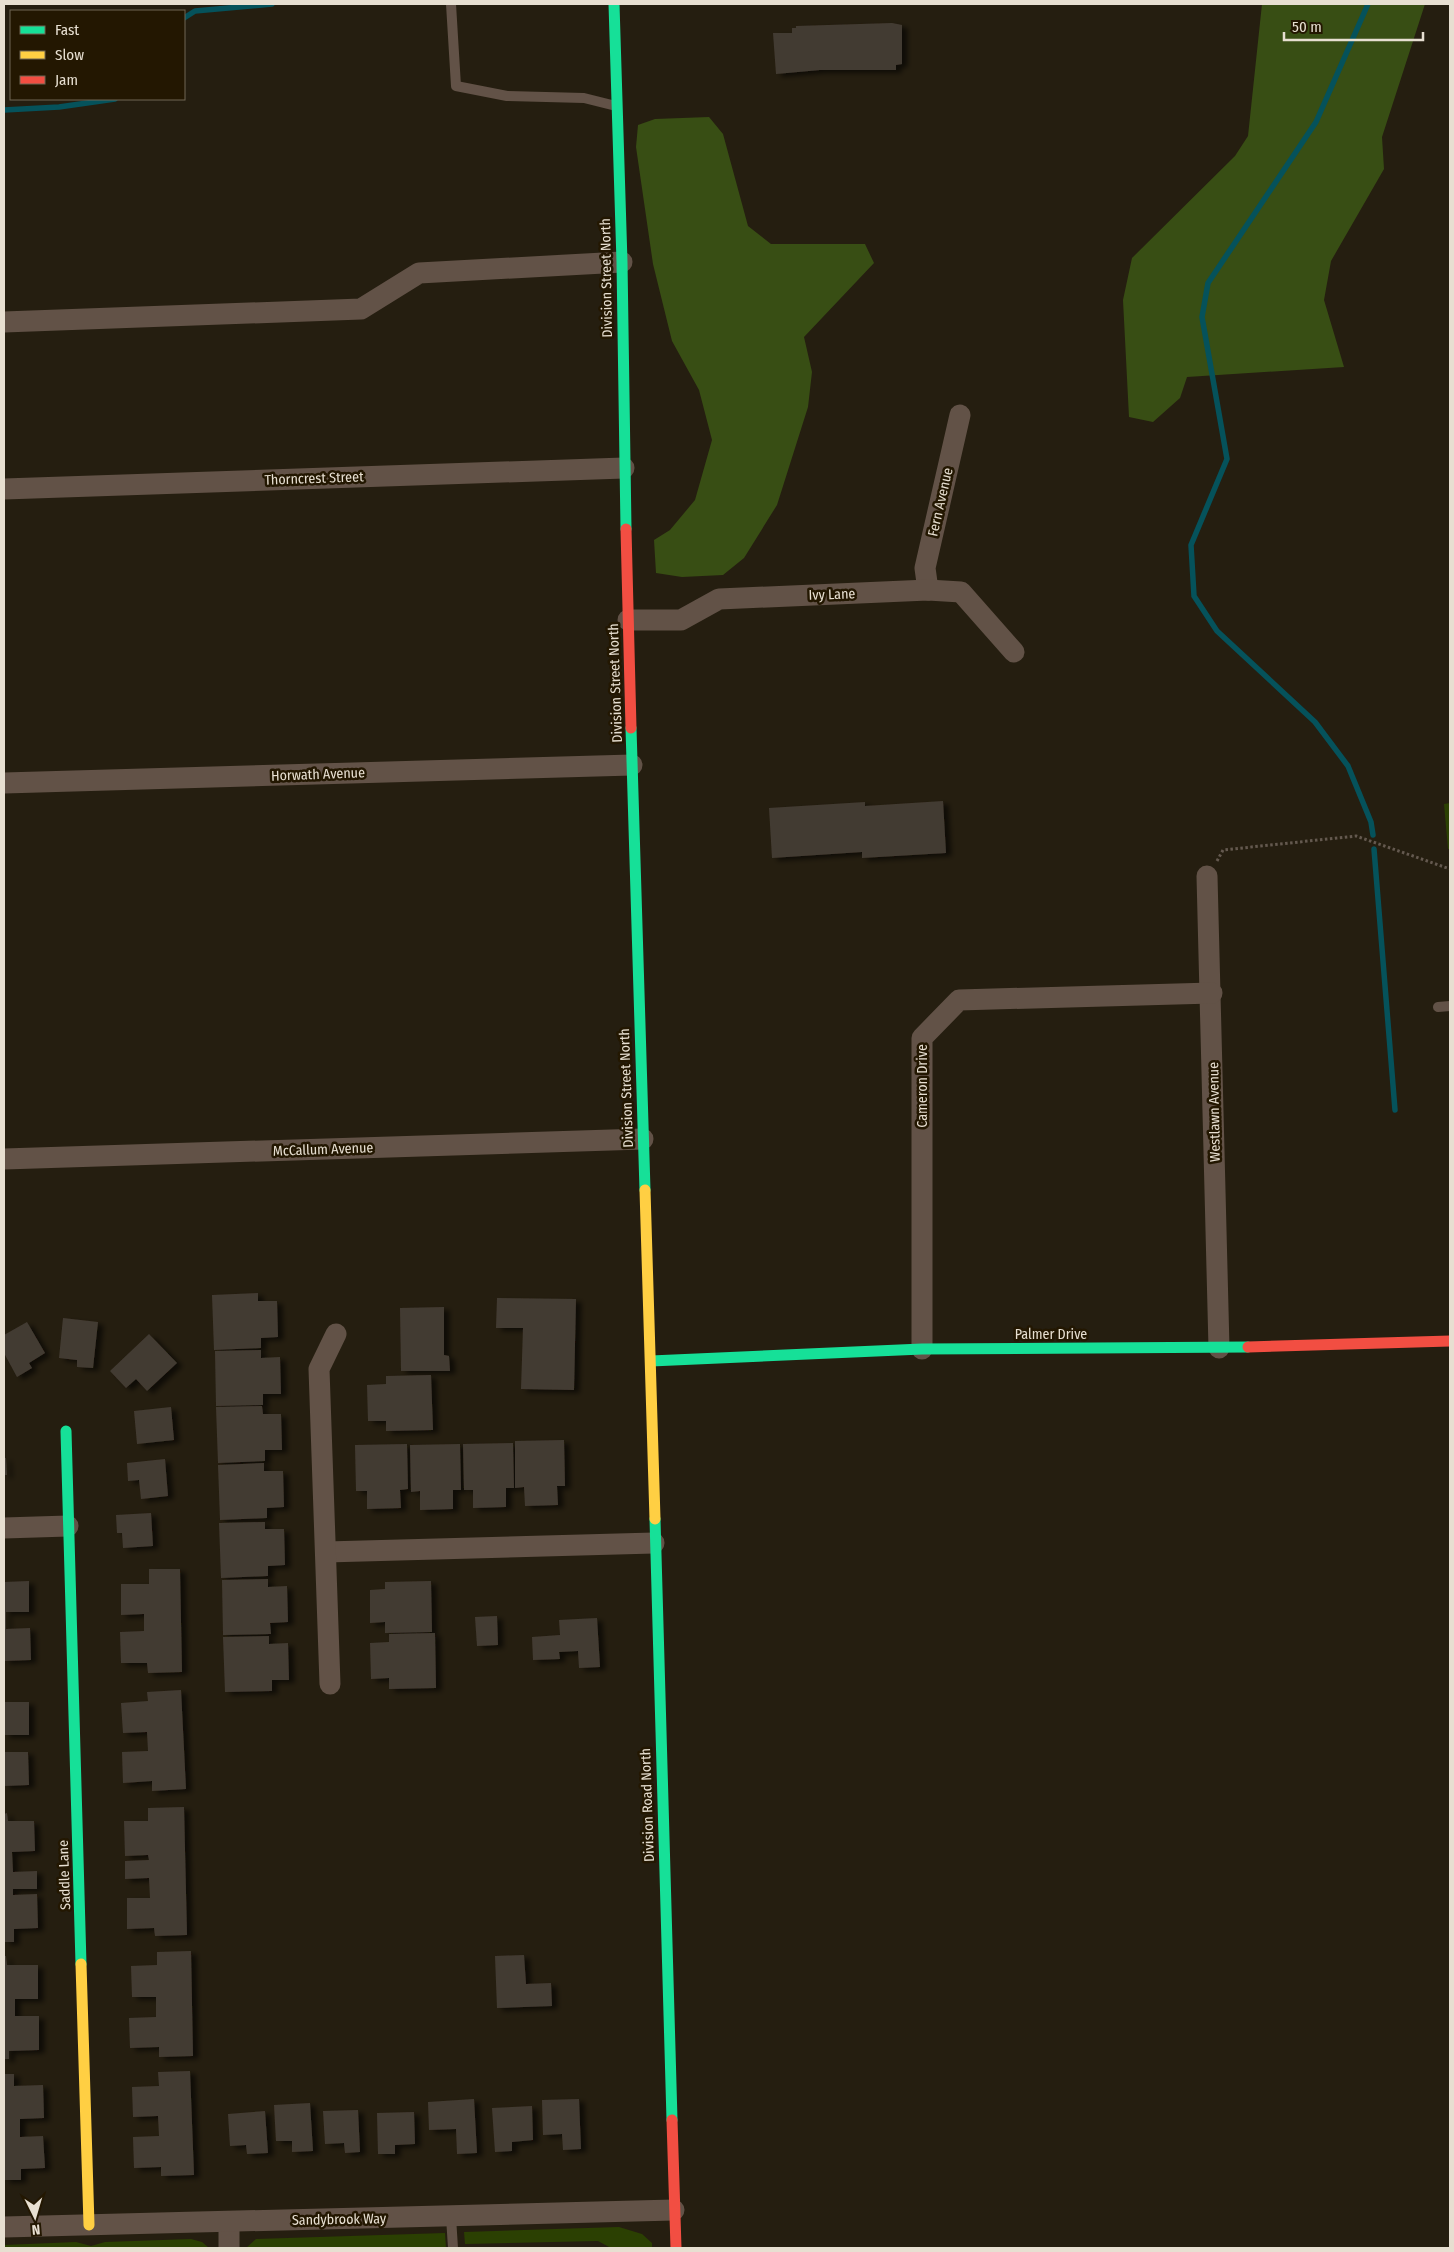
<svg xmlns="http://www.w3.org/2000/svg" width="1454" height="2252" font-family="'Fira Sans Condensed',sans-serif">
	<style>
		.green { fill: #2b4002 }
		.forest { fill: #384e14 }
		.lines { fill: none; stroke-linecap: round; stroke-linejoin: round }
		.stream { stroke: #05525b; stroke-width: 5.5 }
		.building { fill: #433b32; filter: url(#shadow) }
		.path { stroke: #64594f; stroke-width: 3; stroke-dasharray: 2.5 2.5; stroke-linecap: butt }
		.lane { stroke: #625247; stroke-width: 10 }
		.street { stroke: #625247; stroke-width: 21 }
		.fast { stroke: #16e098; stroke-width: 11 }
		.slow { stroke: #ffcf43; stroke-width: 11 }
		.jam { stroke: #f24e42; stroke-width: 11 }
		.labels { text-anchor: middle; stroke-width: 5; stroke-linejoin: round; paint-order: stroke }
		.street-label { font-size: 14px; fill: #e7dfd1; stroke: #231701 }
	</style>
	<defs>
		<filter id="shadow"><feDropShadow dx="5.5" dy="3" stdDeviation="2.5" flood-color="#0009"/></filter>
	</defs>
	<rect width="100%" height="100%" fill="#251e10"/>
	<!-- green -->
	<g class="green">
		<path d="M1450,803V849H1448L1444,804Z"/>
		<path d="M619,2227L642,2234L652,2243V2248H611L598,2241L465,2244L464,2232Z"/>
		<path d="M445,2233L446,2248H246L256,2239Z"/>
		<path d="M191,2239L202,2242L209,2248H4V2245L76,2242L91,2246L105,2242Z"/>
	</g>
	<!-- forest -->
	<g class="forest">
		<path d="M1262,4H1425L1382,137L1384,169L1331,261L1324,300L1344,367L1187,377L1180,398L1153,422L1129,417L1123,300L1132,258L1235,156L1248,136Z"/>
		<path d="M709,117L723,134L748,226L771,244H865L874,263L804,337L812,372L808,407L777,505L744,558L723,575L682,577L656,573L654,540L670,530L695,500L712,440L699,390L672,341L653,264L636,147L638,125L655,119Z"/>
	</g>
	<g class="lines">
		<!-- stream -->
		<g class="stream">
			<path d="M1368,4L1316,122L1208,283L1202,317L1227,459L1191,545L1194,596L1217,631L1315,722L1348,766L1371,822L1373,835"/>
			<path d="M184,18L195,11L272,4"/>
			<path d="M4,110L59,107L115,99"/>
			<path d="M1374,849L1395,1110"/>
		</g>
	</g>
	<!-- building -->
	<g class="building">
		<path d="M892,23L902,25V64L896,65V70H820L776,74L773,33H792V28H796V26Z"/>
		<path d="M943,801L946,853L862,858V852L772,858L769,808L865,802V806Z"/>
		<path d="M258,1293V1301H277L278,1337L261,1338V1348L214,1350L212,1295Z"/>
		<path d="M497,1298L576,1299L574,1390L521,1389L523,1328H496Z"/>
		<path d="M444,1307V1355L449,1356L450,1371H401L400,1308Z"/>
		<path d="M63,1318L98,1322L93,1368L77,1367V1360L59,1358Z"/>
		<path d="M27,1322L45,1353L29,1363L32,1368L17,1377L4,1353V1335Z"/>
		<path d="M149,1334L177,1363L147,1391L136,1379L126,1388L110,1371Z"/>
		<path d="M261,1350V1358L280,1357L281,1394H263V1405L216,1406L215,1351Z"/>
		<path d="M431,1375L433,1430L386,1431V1421H368L367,1385L386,1384V1376Z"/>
		<path d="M262,1406L263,1414H281L282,1450H265V1461L218,1463L216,1407Z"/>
		<path d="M171,1407L174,1440L137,1444L134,1411Z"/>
		<path d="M564,1440L565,1486H557L558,1505L525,1506L524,1487L515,1488V1441Z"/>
		<path d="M513,1443L514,1488H506V1507L473,1508V1490H464L463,1444Z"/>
		<path d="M407,1444L408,1489L400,1490L401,1508L367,1509V1491H356L355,1445Z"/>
		<path d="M460,1444L461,1490H453V1509L420,1510V1491L411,1492L410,1445Z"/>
		<path d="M4,1458H6L7,1475H4Z"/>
		<path d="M165,1459L168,1496L141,1499L139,1480L128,1481L127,1463Z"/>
		<path d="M264,1463V1471H283L284,1507L267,1508V1518L220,1520L218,1465Z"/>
		<path d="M151,1513L153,1546L123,1548L122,1533H117L116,1515Z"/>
		<path d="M265,1522V1529H284L285,1565L268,1566V1576L221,1578L219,1523Z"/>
		<path d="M149,1569H180L182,1672L148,1673L147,1663H121L120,1632L144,1631V1614L121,1615V1584H149Z"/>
		<path d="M268,1579V1587L287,1586L288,1622L270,1623L271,1634L223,1635L222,1580Z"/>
		<path d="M29,1581V1612H6V1629L30,1628L31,1660L4,1661V1582Z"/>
		<path d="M431,1581L432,1632L385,1633V1622L370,1623V1590L385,1589V1582Z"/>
		<path d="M497,1616L498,1645L477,1646L475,1617Z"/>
		<path d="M597,1618L600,1667L579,1668L578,1651L559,1652L560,1659L533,1660L532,1637L560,1635L559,1620Z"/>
		<path d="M435,1633L436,1688L389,1689V1678L371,1679L370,1643L389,1642V1634Z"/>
		<path d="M269,1636V1644L288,1643L289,1680H272V1691L225,1692L223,1637Z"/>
		<path d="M181,1690L186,1789L152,1791V1781L123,1783L122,1752L148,1751L147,1732L123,1733L121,1703L148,1701L147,1692Z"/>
		<rect x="4" y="1702" width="25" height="33"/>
		<path d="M4,1752H28L29,1785L4,1786Z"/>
		<path d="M184,1807L187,1935L155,1936L154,1928L127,1929V1898H150L149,1878L125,1879V1861L149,1860L148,1855L125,1856L124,1821H148V1808Z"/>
		<path d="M7,1813L8,1821H34L35,1851L12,1852L13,1872L37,1871V1889H13V1895L37,1894L38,1928L14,1929V1942H4V1814Z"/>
		<path d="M191,1951L193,2056L159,2057V2047L130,2048L129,2018L156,2017V1997H132L131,1966L157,1965V1952Z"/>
		<path d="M524,1955L526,1984L551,1983L552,2006L497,2008L495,1956Z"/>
		<path d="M4,1956H6L7,1965H38V1999H15V2016H39V2050L9,2051V2059H4Z"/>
		<path d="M190,2071L194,2175L161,2176V2167L134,2168L133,2137L159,2136L158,2116L133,2117L132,2087L159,2086L158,2072Z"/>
		<path d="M4,2074H14V2086L43,2085L44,2118L20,2119V2137L43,2136L45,2168L21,2169V2180H4Z"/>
		<path d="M474,2099L477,2153L457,2154L456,2129L429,2130L428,2102Z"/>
		<path d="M579,2099L581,2149L563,2150L562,2134L543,2135L542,2100Z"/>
		<path d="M310,2103L313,2151L292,2152V2141H276L274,2105Z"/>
		<path d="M532,2106L533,2140L512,2142V2151L495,2152L492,2108Z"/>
		<path d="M358,2110L360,2152L345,2153L344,2143L325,2144L323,2111Z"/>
		<path d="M265,2111L268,2153L247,2154L246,2145L230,2146L228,2114Z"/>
		<path d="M414,2112L415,2144L395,2145V2154H378L377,2113Z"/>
	</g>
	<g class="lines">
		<!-- path -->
		<path class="path" d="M1217,861L1223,850L1356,836L1450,869"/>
		<!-- lane -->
		<g class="lane">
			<path d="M451,4L456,86L507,96L584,98L616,106"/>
			<path d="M1438,1007L1450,1006"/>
			<path d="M451,2217L453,2248"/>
		</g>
		<!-- street -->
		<g class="street">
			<path d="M4,322L361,309L419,273L622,262"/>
			<path d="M4,489L624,468"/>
			<path d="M928,590L925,568L960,415"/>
			<path d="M628,620H681L719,599L928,590L961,592L1014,652"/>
			<path d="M4,783L632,765"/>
			<path d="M1207,876L1219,1348"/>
			<path d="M4,1159L643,1139"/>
			<path d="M922,1349V1038L959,1000L1212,993"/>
			<path d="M4,1528L68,1526"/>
			<path d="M326,1552L654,1543"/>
			<path d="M330,1684L319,1369L336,1334"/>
			<path d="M229,2222V2248"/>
			<path d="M4,2227L674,2210"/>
		</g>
		<!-- fast -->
		<g class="fast">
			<path d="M614,4L622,262L626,529"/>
			<path d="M631,728L645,1190"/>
			<path d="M651,1361L922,1349L1248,1347"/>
			<path d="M66,1431L81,1964"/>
			<path d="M655,1519L672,2120"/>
		</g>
		<!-- slow -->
		<g class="slow">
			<path d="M645,1190L655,1519"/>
			<path d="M81,1964L89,2225"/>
		</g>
		<!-- jam -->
		<g class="jam">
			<path d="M626,529L631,728"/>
			<path d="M1248,1347L1450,1341"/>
			<path d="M672,2120L676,2248"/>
		</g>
	</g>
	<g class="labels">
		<!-- street labels -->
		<g class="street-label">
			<text transform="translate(606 278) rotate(-91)" y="5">Division Street North</text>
			<text transform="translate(314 478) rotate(-2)" y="5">Thorncrest Street</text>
			<text transform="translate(940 502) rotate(-77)" y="5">Fern Avenue</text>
			<text transform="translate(832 594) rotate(-2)" y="5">Ivy Lane</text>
			<text transform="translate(615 683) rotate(-92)" y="5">Division Street North</text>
			<text transform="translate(318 774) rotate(-2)" y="5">Horwath Avenue</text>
			<text transform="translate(922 1086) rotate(-90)" y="5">Cameron Drive</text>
			<text transform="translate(626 1088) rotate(-92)" y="5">Division Street North</text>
			<text transform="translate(1214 1112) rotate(-91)" y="5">Westlawn Avenue</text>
			<text transform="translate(323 1149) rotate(-2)" y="5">McCallum Avenue</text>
			<text x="1051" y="1339">Palmer Drive</text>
			<text transform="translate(647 1805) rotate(-92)" y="5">Division Road North</text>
			<text transform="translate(64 1875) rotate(-92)" y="5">Saddle Lane</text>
			<text transform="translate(339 2219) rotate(-1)" y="5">Sandybrook Way</text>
		</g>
	</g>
	<!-- border -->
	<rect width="1454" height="2252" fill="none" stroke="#e7dfd1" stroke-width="10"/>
	<!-- legend -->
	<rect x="10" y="10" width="175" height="90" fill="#231701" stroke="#716754"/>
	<rect x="20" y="26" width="25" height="8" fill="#16e098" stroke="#716754"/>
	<text x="55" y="35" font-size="15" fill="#e7dfd1">Fast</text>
	<rect x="20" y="51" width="25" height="8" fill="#ffcf43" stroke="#716754"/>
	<text x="55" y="60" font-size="15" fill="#e7dfd1">Slow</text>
	<rect x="20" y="76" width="25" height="8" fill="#f24e42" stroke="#716754"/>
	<text x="55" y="85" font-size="15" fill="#e7dfd1">Jam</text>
	<!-- north arrow -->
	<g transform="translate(35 2217) rotate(175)" stroke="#231701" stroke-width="4" paint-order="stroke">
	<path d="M0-4L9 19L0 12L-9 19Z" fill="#e7dfd1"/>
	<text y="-8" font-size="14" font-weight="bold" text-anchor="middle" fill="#e7dfd1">N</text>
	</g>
	<!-- scale -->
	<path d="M1284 32v8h139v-8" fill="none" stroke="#e7dfd1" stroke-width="2.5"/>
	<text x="1292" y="32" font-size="15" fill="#e7dfd1" stroke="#231701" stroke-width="4" paint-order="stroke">50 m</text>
</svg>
